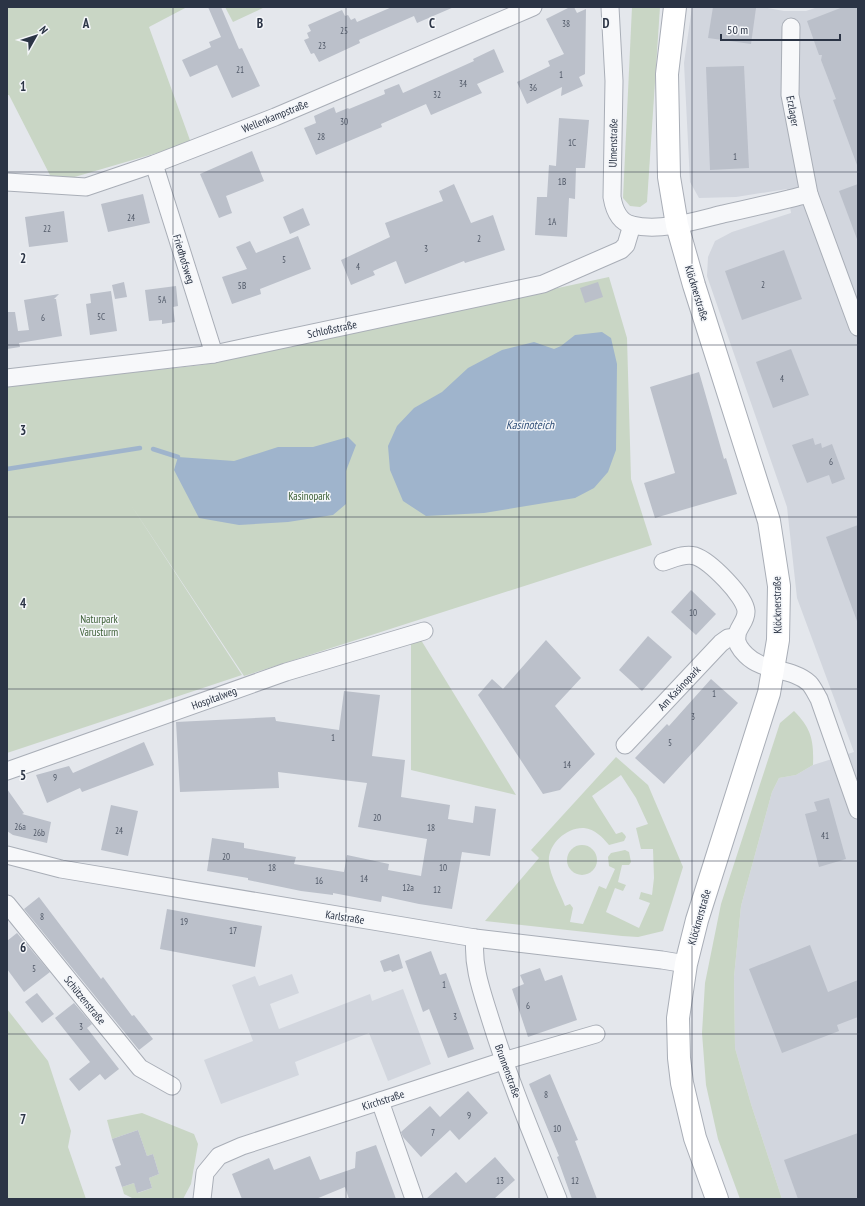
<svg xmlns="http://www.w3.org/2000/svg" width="865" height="1206" font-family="'PT Sans Narrow',sans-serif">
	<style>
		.built { fill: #d2d6de }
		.green { fill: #c9d6c5; fill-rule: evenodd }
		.water { fill: #9fb4cc }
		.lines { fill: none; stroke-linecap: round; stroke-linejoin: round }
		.stream { stroke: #9fb4cc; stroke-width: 4.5 }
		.building { fill: #bbc0ca }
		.minor-casing { stroke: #a9aeb7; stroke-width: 19 }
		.secondary-casing { stroke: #a9aeb7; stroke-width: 24 }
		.minor { stroke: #f7f8fa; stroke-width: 17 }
		.secondary { stroke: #fff; stroke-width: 22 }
		.grid { fill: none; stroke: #2b3445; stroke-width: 1; stroke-opacity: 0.55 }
		.labels { text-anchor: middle; stroke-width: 3; stroke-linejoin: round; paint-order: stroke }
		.number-label { font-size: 9px; fill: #4f5766 }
		.street-label { font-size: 11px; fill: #2b3445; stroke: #f4f6f9 }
		.park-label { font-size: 11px; fill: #3f6138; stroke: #f4f6f9 }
		.water-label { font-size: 12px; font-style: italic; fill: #34527a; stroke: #f4f6f9 }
		.grid-label { font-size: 13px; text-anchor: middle; font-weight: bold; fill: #2b3445; stroke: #f4f6f9; stroke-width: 3; stroke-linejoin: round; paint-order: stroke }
	</style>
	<rect width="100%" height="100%" fill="#e4e7ec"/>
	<!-- built -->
	<g class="built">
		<path d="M692,7H762L784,11H806L818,7H858V1199H782L751,1104L735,1048L734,977L741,906L772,792L779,778L796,775L813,765L854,752L797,598L787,507L707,276L708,257L715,241L732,232L791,213L787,189L736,197L699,198L690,182L684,63Z"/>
		<path d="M292,974L299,993L270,1004L279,1029L370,994L372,1001L403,989L431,1064L388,1081L369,1033L295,1062L299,1075L221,1104L204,1060L253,1041L232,985L255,976L259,986Z"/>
	</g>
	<!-- green -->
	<g class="green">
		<path d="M7,7H187L149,27L191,143L54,183L9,95H7Z"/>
		<path d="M225,7H265L233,22Z"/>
		<path d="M632,7H660L647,202L640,207L630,206L623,198Z"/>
		<path d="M609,277L627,338L631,479L652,545L244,676L129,502L242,675L7,753V386L202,365Z"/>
		<path d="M421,640L516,795L411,770V643Z"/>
		<path d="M794,711C811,728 814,740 813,765L796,775L779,778L772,792L741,906L734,977L735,1048L751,1104L782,1199H740L718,1139L706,1085L702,1033L705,983L721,904L780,723Z"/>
		<path d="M616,757L648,785L683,867L663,931L638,937L622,936L485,921L539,858L531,850ZM621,775L636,798L648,824L636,828L641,849H653L654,878L652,895L641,892L639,899L650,903L639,928L606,912L615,888L623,891L626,885L618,882L622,865H629L631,862L629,852L625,850L611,853L608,857L609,866L615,869L606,889L599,886L583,924L570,922L573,908L570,904L565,906C561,895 550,875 549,863C547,845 566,827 584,828C595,829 602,837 609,845L624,841L626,837L625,835L622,832L616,834L592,796Z"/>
		<circle cx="582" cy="860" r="15"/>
		<path d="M7,1009L48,1061L71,1131L68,1147L86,1199H7Z"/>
		<path d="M142,1113L194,1134L198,1144L191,1184L183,1199H134L124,1194L122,1187L134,1183L138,1193L152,1188L149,1178L159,1174L153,1154L147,1156L138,1130L112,1139L107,1120Z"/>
	</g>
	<!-- water -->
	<g class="water">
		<path d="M602,332L611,338L617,364L616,450L608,472L594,488L575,498L484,513L426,516L403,501L390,470L388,446L397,426L414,408L442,392L468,368L502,350L534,342L554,349L561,346L575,335Z"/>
		<path d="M348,437L356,445L346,471V504L333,515L288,522L239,525L199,518L174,470L178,457L234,461L278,447H313Z"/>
	</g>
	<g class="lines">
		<!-- stream -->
		<g class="stream">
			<path d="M153,449L178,457"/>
			<path d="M7,469L140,448"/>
		</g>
	</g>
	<!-- building -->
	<g class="building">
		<path d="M208,7H221L239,49L242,48L260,86L232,98L217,65L190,77L182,60L211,47L209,42L221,37Z"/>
		<path d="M392,7H454L417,23L414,16L359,40L360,43L319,62L314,53L311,54L304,40L309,38L307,33L311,31L308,25L342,10L345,16L348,15L351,20L355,18L357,22Z"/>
		<path d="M570,7H574L577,13L586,9L585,74L579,77L583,86L561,96L562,87L527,104L517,82L550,66L548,61L564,54L546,19Z"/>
		<path d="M713,7L756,8L751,44L708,38Z"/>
		<path d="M843,7H858V165H857L833,100L836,99L821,60L822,55H819L807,21Z"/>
		<path d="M494,49L504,72L477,84L482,93L431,115L426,104L381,124L382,127L316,155L304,128L316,123L314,116L334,107L336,113L348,108L349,109L385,94L384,90L399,84L403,93L474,61L473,59Z"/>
		<path d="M744,66L749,168L710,170L706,67Z"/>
		<path d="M559,118L589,120L585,168H576L575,199L569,198L567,237L535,235L537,197H547L549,165L556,166Z"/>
		<path d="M252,151L264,181L226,196L232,213L219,218L200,174Z"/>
		<path d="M454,184L471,223L493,215L505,250L465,263L464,261L405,284L396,261L373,271L375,275L351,285L341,260L390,237L385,223L443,201L439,191Z"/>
		<path d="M858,184V239H857L839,191Z"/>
		<path d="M143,194L150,223L108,232L101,204Z"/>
		<path d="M303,208L310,225L290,234L283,217Z"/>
		<path d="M64,211L68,242L29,247L25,217Z"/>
		<path d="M298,236L311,269L260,289L261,294L232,304L222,277L247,269L236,247L250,241L256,253Z"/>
		<path d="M784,250L802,299L742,320L725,271Z"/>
		<path d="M124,282L127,297L115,299L112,285Z"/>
		<path d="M598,282L603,297L585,303L580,288Z"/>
		<path d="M176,286L178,306L173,307L175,322L162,324V320L149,321L145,290Z"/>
		<path d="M111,291L117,331L90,335L86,304L91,303L90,294Z"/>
		<path d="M59,294L54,299H56L62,336L19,343L20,347L7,349V312H15L18,331L29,330L24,300Z"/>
		<path d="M791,349L809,395L773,408L756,362Z"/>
		<path d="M699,372L724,459L726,458L737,494L655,518L644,483L675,473L650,387Z"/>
		<path d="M813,438L815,445L821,443L822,448L832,444L845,479L832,484L829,475L807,483L792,445Z"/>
		<path d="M858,525V621H857L826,537Z"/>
		<path d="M691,590L716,614L696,635L671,612Z"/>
		<path d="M648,636L672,657L642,691L619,670Z"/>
		<path d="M546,640L581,678L555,706L595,754L560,790L543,794L478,695L492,679L503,689Z"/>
		<path d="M711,679L738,703L664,784L635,758L667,724L669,726Z"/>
		<path d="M344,691L380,695L372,756L405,760L401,797L450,805L448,819L473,823L475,806L496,809L490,856L462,852L452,909L419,904L382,896L381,902L333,893V895L301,891L248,880V878L207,871L212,838L244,843V848L296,857L294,864L344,872L347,855L389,864L388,870L421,876L427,839L358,827L367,783L278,772L279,788L180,792L176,722L275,717L276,721L339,730Z"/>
		<path d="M144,742L154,765L82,792L80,788L47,803L36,775L69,766L73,773Z"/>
		<path d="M7,789L24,813L22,814L51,822L47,843L13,835L7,831Z"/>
		<path d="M829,798L846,859L819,867L805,814L817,811L814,802Z"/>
		<path d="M111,805L138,811L128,856L101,850Z"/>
		<path d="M39,897L101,979L103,977L132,1016L134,1015L153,1039L139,1050L24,909Z"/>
		<path d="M167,909L262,926L255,967L160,949Z"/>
		<path d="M17,933L50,972L24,992L7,969V941Z"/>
		<path d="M810,945L828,992L858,980V1017L837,1025L839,1031L782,1053L749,969Z"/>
		<path d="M431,951L440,975L446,973L474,1049L448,1058L429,1009L423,1012L405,961Z"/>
		<path d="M399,954L403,968L392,972L391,970L384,972L380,961Z"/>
		<path d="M540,968L545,981L562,975L577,1020L528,1037L512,989L524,984L520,975Z"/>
		<path d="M37,993L54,1014L42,1023L25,1002Z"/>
		<path d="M74,1003L92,1024L87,1028L119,1069L105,1080L100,1074L79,1091L69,1079L90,1062L55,1018Z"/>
		<path d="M550,1074L578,1140L575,1141L597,1199H572L557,1157L559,1156L529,1084Z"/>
		<path d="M468,1091L488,1113L459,1140L450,1130L421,1157L403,1137L401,1132L430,1106L440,1117Z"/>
		<path d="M138,1130L147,1156L153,1154L159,1174L149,1178L152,1188L137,1193L134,1183L122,1187L115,1167L121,1165L112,1139Z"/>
		<path d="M858,1133V1199H798L784,1160Z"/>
		<path d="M376,1145L396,1199H349L345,1187L316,1199H242L232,1174L269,1158L274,1170L310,1156L320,1180L355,1168L356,1152Z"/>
		<path d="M495,1157L515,1180L494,1199H426L456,1172L466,1183Z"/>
	</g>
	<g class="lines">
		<!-- minor casing -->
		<g class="minor-casing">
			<g id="minor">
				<path d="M610,7L614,81L612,197C614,209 619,222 632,225C660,232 695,221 723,214C752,208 780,201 809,194"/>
				<path d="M791,27L790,95L809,194L858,327"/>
				<path d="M154,164L214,354"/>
				<path d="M7,182L86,187L154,164L275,117L533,7"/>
				<path d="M7,378L214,354L543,284L621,250L626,245L632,225"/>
				<path d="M663,562C673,559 684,553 695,556C710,561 745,596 746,611C747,627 724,633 746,655C764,673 791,667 809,683C813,687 816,694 819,699L858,810"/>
				<path d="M625,745L721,643L728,638L737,637"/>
				<path d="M7,771L286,672L424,631"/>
				<path d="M7,855L61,869L475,938L662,960L686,964"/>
				<path d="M7,904L140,1068L172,1086"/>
				<path d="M475,938C472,966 482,992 490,1018C509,1080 534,1139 558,1199"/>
				<path d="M380,1101L414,1199"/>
				<path d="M202,1199L205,1173L219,1156L242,1146L503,1061L596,1034"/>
			</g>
		</g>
		<!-- secondary casing -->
		<g class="secondary-casing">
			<path id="secondary" d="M675,7L667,74L669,177L677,225L694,285L769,521L779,586L778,640L769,693L697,920L686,964L678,1018L679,1058L682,1083L695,1138L717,1199"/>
		</g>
		<!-- minor -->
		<use href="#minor" class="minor"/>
		<!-- secondary -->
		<use href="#secondary" class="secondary"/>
	</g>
	<!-- grid -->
	<path class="grid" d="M173,7V1199M346,7V1199M519,7V1199M692,7V1199M7,172H858M7,345H858M7,517H858M7,689H858M7,861H858M7,1034H858"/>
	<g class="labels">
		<!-- number labels -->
		<g class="number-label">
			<text x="566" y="27">38</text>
			<text x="344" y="34">25</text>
			<text x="322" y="49">23</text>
			<text x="240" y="73">21</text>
			<text x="561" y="78">1</text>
			<text x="463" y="87">34</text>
			<text x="533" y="91">36</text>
			<text x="437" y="98">32</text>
			<text x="344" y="125">30</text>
			<text x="321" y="140">28</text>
			<text x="572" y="146">1C</text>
			<text x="735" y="160">1</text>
			<text x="562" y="185">1B</text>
			<text x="131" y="221">24</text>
			<text x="552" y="225">1A</text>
			<text x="47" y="232">22</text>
			<text x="479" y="242">2</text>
			<text x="426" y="252">3</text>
			<text x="284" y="263">5</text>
			<text x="358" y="270">4</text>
			<text x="763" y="288">2</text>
			<text x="242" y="289">5B</text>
			<text x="162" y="303">5A</text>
			<text x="101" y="320">5C</text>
			<text x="43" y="321">6</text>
			<text x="782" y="382">4</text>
			<text x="831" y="465">6</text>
			<text x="693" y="616">10</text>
			<text x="714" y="697">1</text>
			<text x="693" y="720">3</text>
			<text x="333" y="741">1</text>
			<text x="670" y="746">5</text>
			<text x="567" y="768">14</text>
			<text x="55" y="781">9</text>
			<text x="377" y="821">20</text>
			<text x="20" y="830">26a</text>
			<text x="431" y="831">18</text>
			<text x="119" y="834">24</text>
			<text x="39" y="836">26b</text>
			<text x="825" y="839">41</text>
			<text x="226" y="860">20</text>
			<text x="272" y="871">18</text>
			<text x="443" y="871">10</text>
			<text x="364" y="882">14</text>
			<text x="319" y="884">16</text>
			<text x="408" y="891">12a</text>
			<text x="437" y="893">12</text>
			<text x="42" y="920">8</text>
			<text x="184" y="925">19</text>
			<text x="233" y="934">17</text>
			<text x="34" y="972">5</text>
			<text x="444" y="988">1</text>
			<text x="528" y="1009">6</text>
			<text x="455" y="1020">3</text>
			<text x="81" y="1030">3</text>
			<text x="546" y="1098">8</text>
			<text x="469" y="1119">9</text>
			<text x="557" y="1132">10</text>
			<text x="433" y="1136">7</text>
			<text x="500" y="1184">13</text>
			<text x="575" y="1184">12</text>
		</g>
		<!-- street labels -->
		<g class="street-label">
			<text transform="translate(793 111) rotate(80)" y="4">Erzlager</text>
			<text transform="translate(275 116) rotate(-22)" y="4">Wellenkampstraße</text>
			<text transform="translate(613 143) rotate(-89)" y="4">Ulmenstraße</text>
			<text transform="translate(184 259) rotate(73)" y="4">Friedhofsweg</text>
			<text transform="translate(697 293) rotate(73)" y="4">Klöcknerstraße</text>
			<text transform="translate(332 329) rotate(-12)" y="4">Schloßstraße</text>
			<text transform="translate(777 605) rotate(-91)" y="4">Klöcknerstraße</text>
			<text transform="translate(679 688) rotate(-47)" y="4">Am Kasinopark</text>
			<text transform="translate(214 698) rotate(-20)" y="4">Hospitalweg</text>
			<text transform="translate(345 917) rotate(9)" y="4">Karlstraße</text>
			<text transform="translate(699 917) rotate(-74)" y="4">Klöcknerstraße</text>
			<text transform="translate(85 1000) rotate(51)" y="4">Schützenstraße</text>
			<text transform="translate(508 1071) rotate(70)" y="4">Brunnenstraße</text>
			<text transform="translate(383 1100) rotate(-18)" y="4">Kirchstraße</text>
		</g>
		<!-- park labels -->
		<g class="park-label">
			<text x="309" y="500">Kasinopark</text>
			<text x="99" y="623">Naturpark<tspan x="99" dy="13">Varusturm</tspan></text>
		</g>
		<!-- water labels -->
		<g class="water-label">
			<text x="530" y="429">Kasinoteich</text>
		</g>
	</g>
	<g class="grid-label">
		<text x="86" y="28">A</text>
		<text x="260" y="28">B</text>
		<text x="432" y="28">C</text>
		<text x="606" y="28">D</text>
		<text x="23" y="91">1</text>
		<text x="23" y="263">2</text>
		<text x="23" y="435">3</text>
		<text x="23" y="608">4</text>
		<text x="23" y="780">5</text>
		<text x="23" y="952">6</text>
		<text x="23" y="1124">7</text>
	</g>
	<!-- border -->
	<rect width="865" height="1206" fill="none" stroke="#2b3445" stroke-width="16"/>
	<!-- north arrow -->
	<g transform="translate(36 36) rotate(51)" stroke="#f4f6f9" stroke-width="3" paint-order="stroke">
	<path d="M0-3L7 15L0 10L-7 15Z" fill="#2b3445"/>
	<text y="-6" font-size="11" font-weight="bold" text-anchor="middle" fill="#2b3445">N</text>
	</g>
	<!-- scale -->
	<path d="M721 34v6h119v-6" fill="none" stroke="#2b3445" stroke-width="2"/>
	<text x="727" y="34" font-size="12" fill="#2b3445" stroke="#f4f6f9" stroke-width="3" paint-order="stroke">50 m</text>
</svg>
